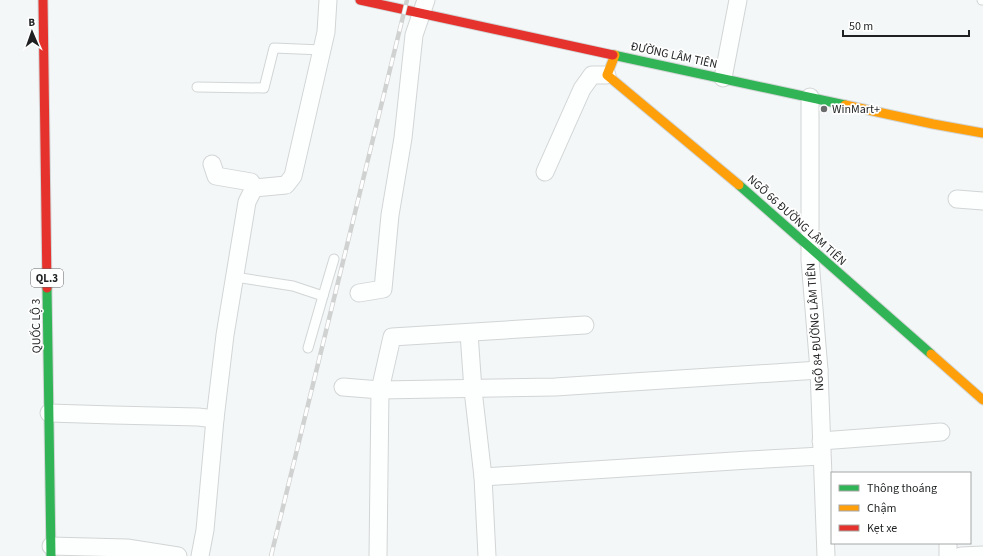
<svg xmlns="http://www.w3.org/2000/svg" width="983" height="556" font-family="'Source Sans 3',sans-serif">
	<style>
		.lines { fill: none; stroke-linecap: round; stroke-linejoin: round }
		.lane-casing { stroke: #d2d5d5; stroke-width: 11 }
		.street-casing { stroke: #d2d5d5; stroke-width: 19 }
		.fast-casing { stroke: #d2d5d5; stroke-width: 11 }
		.slow-casing { stroke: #d2d5d5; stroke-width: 11 }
		.jam-casing { stroke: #d2d5d5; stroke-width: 11 }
		.lane { stroke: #fdfefe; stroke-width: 9 }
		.street { stroke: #fdfefe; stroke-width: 17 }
		.fast { stroke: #30b455; stroke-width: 9 }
		.slow { stroke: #ff9f0a; stroke-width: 9 }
		.jam { stroke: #e5322d; stroke-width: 9 }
		.rail-casing { stroke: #d0d1d1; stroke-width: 4.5 }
		.rail { stroke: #fff; stroke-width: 3; stroke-dasharray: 9; stroke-linecap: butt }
		.poi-dot { fill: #696b6c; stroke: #fff; stroke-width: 1.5 }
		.labels { text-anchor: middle; stroke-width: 3.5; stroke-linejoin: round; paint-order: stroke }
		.shield { fill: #fff; stroke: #626364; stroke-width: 1 }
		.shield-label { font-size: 11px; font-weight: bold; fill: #1e2021 }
		.street-label { font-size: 12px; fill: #1e2021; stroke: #fff }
		.poi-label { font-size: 12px; fill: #1e2021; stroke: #fff; text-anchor: start }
	</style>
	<rect width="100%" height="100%" fill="#f4f7f8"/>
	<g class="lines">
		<!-- lane casing -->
		<g class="lane-casing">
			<g id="lane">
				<path d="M982,0H983"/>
				<path d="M197,87L264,88L274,48L322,50"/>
				<path d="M235,277L293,286L323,296L308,348"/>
				<path d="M323,296L334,259"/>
			</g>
		</g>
		<!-- street casing -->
		<g class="street-casing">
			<g id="street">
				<path d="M723,78L738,0"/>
				<path d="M810,97V260L819,370L826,556"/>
				<path d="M212,164L216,176L251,182L254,188"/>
				<path d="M545,172L582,89L592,75H607"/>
				<path d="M254,188L286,185L293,176L326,32L328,0"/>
				<path d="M957,199L983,201"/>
				<path d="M359,293L383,289L390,215L403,138L414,35L426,0"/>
				<path d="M469,333L473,390L483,477L487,556"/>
				<path d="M343,387L380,390L555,387L819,370"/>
				<path d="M49,413L113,415L198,417L215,419"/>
				<path d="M821,441L941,432"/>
				<path d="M483,477L749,460L821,456"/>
				<path d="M948,543V556"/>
				<path d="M51,546L127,548L178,556"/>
				<path d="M200,556L205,530L215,419L225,335L247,202L254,188"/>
				<path d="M378,556L380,390L392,337L585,325"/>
				<path d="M961,556L983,555"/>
			</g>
		</g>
		<!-- fast casing -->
		<g class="fast-casing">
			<g id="fast">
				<path d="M613,55L845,105"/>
				<path d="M739,185L931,354"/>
				<path d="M47,288L51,556"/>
			</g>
		</g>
		<!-- slow casing -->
		<g class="slow-casing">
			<g id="slow">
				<path d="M615,55L607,75L739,185"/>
				<path d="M845,105L933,124L983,133"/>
				<path d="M931,354L983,400"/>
			</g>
		</g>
		<!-- jam casing -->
		<g class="jam-casing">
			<g id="jam">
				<path d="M43,0L47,288"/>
				<path d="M360,0L613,55"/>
			</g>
		</g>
		<!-- lane -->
		<use href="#lane" class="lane"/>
		<!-- street -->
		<use href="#street" class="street"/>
		<!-- fast -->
		<use href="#fast" class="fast"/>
		<!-- slow -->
		<use href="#slow" class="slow"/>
		<!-- jam -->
		<use href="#jam" class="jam"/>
		<!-- rail casing -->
		<g class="rail-casing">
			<path id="rail" d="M271,556L407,0"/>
		</g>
		<!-- rail -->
		<use href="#rail" class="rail"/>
	</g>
	<!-- markers -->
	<circle class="poi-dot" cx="824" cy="109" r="4"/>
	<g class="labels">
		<!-- shield labels -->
		<rect class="shield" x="31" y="269" width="32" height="18" rx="3"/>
		<g class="shield-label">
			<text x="47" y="282">QL.3</text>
		</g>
		<!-- street labels -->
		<g class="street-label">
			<text transform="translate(674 55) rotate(12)" y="4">ĐƯỜNG LÂM TIÊN</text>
			<text transform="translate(797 220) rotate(42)" y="4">NGÕ 66 ĐƯỜNG LÂM TIÊN</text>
			<text transform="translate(36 326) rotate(-91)" y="4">QUỐC LỘ 3</text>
			<text transform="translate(815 327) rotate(-94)" y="4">NGÕ 84 ĐƯỜNG LÂM TIÊN</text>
		</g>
		<!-- poi labels -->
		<g class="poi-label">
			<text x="832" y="113">WinMart+</text>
		</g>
	</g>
	<!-- legend -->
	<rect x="831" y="472" width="140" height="72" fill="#ffffff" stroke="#a5a6a6"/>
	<rect x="839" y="485" width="20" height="6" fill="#30b455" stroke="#a5a6a6"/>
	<text x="867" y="492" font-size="12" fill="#1e2021">Thông thoáng</text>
	<rect x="839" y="505" width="20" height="6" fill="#ff9f0a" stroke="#a5a6a6"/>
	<text x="867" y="512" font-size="12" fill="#1e2021">Chậm</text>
	<rect x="839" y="525" width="20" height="6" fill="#e5322d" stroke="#a5a6a6"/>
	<text x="867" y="532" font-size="12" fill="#1e2021">Kẹt xe</text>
	<!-- north arrow -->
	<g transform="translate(32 32) rotate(358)" stroke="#ffffff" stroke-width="3" paint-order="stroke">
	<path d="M0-3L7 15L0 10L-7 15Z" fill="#1e2021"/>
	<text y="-6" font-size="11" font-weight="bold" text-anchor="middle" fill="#1e2021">B</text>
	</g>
	<!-- scale -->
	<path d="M843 30v6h126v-6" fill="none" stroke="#1e2021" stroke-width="2"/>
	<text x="849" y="30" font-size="12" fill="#1e2021" stroke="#ffffff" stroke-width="3" paint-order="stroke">50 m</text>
</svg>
